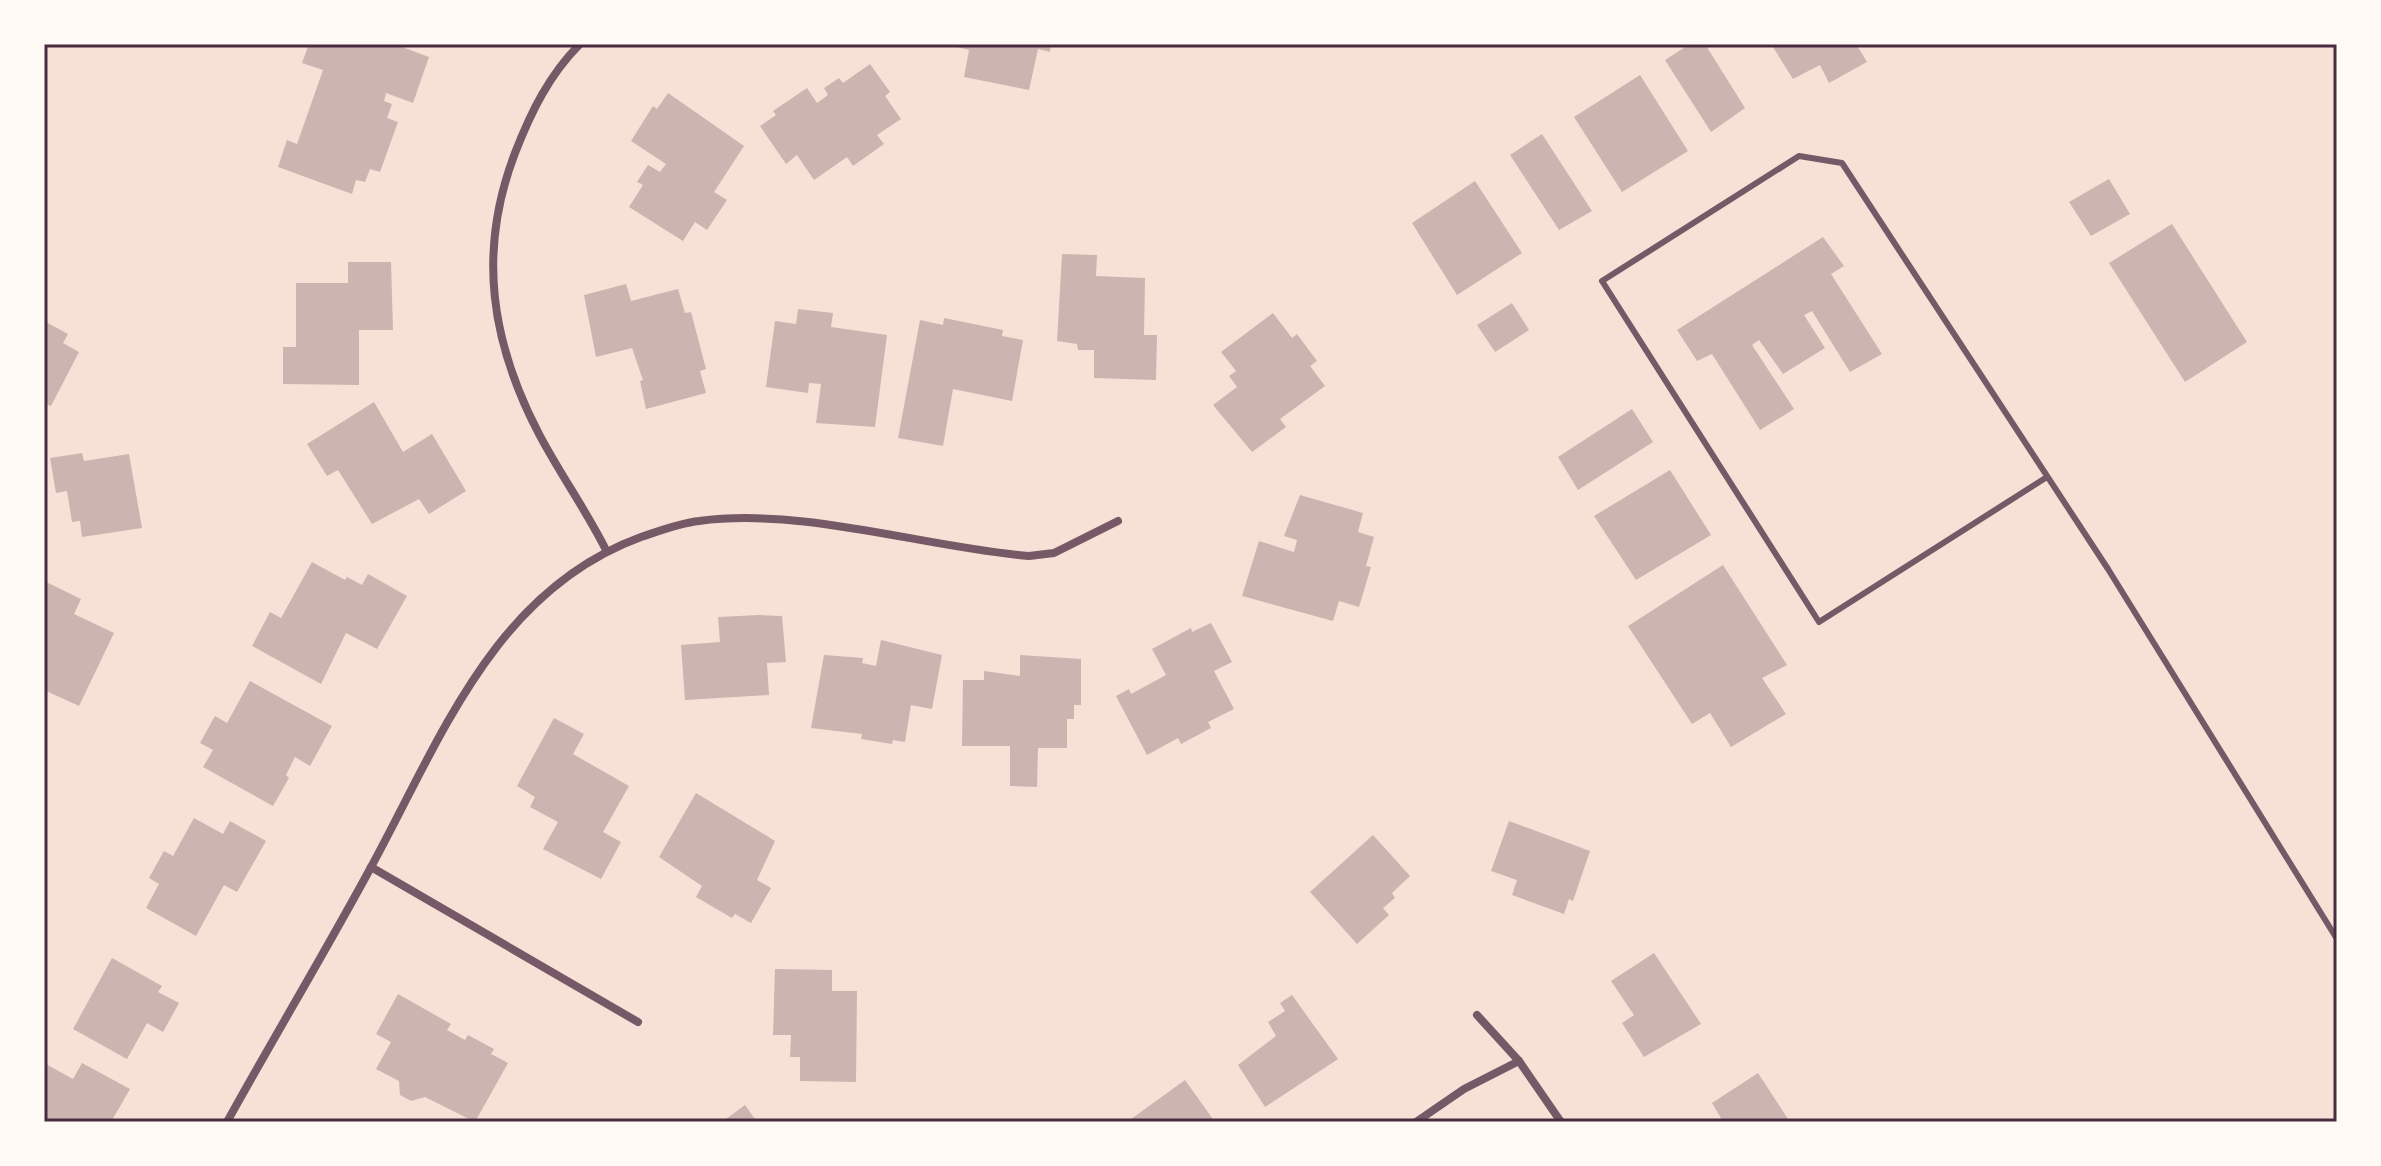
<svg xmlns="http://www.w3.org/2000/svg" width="2381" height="1166" font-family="Lato,sans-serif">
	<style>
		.building { fill: #ccb4b1 }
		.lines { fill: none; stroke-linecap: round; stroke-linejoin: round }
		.service { stroke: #755966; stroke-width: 6 }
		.minor { stroke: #755966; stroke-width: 8 }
		.neatline { fill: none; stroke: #4a2c40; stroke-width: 3 }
	</style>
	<rect width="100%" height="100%" fill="#f7e1d7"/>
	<!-- building -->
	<g class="building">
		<path d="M309,44H394L429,57L413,103L386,93L384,101L392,104L387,118L398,122L380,172L370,169L365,182L356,180L352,194L278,167L287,140L297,144L323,70L302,63Z"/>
		<path d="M957,44H1051L1050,52L1038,49L1029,90L964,77L969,50L957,47Z"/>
		<path d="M1690,44H1705L1745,108L1711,132L1665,60Z"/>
		<path d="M1771,44H1856L1867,62L1829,83L1820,65L1793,79Z"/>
		<path d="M870,64L890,92L885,96L901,119L877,135L884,144L853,166L847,157L814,180L797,155L786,164L760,126L776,115L773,111L807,88L817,103L828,95L824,88L839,78L843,83Z"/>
		<path d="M1640,75L1688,151L1622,192L1574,117Z"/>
		<path d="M668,93L744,146L714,192L727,200L707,230L695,222L683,241L629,207L643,185L637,182L648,165L660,172L666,164L631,141L653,106L657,109Z"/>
		<path d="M1542,134L1592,211L1559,230L1510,155Z"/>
		<path d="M2109,179L2130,214L2091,236L2069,202Z"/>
		<path d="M1475,181L1522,253L1457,295L1412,223Z"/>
		<path d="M2172,224L2247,342L2185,382L2109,263Z"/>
		<path d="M1823,237L1844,266L1831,274L1882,354L1850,372L1812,311L1804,315L1825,348L1783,374L1759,340L1752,345L1794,409L1760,430L1712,354L1697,361L1677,330Z"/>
		<path d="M1062,254L1097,255L1096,276L1145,278L1144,335H1157L1156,380L1094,378V350H1078L1077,344L1057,341Z"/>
		<path d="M348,262H391L393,330H359V385L283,384V347H296V283H348Z"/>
		<path d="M626,284L631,301L678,289L685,313L691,312L706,369L700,371L706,393L646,409L640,381L643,380L632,348L596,357L584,295Z"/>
		<path d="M1512,303L1529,330L1495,352L1477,325Z"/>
		<path d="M798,309L833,313L831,327L887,335L875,427L816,423L821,384L809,383L808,393L766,387L775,321L796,324Z"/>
		<path d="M1273,313L1292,338L1297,334L1317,361L1310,366L1325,386L1280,419L1286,427L1252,452L1213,405L1237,387L1229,376L1236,371L1221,352Z"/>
		<path d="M944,318L1003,330L1002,336L1023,340L1012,401L953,389L943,446L898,438L920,320L943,325Z"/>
		<path d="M44,321L68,334L63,343L79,352L51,406L44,403Z"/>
		<path d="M374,402L403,452L432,434L466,491L429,514L419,499L372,524L338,470L327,476L307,444Z"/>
		<path d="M1632,409L1653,442L1578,490L1558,457Z"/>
		<path d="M82,453L84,461L129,454L142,528L82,537L80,521L72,522L67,491L56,493L50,458Z"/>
		<path d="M1670,470L1711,535L1636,580L1594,516Z"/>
		<path d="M1300,495L1363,513L1358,532L1374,537L1366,566L1371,567L1359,607L1339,601L1333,621L1242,596L1259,541L1294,552L1297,540L1284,536Z"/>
		<path d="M312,562L345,580L347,577L362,585L368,574L407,596L377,649L346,633L321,684L252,646L270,612L281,618Z"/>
		<path d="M1723,565L1787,665L1762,678L1786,714L1731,747L1710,713L1692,724L1628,626Z"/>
		<path d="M44,581L81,599L74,614L114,633L79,706L44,690Z"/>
		<path d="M759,615L782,616L786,662L767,663L769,695L685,700L681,645L720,642L718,617Z"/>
		<path d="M1211,623L1232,662L1214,671L1234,709L1208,722L1211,728L1181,744L1178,738L1147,755L1116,696L1129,689L1131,694L1166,675L1152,649L1191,628L1192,632Z"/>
		<path d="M881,640L942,655L932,709L911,705L905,742L893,740L892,744L861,739L862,734L811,728L824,655L863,658L862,663L876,666Z"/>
		<path d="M1020,655L1081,659V705H1074V719H1067V748H1038L1037,787L1010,786V746H962L963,680H984V671L1020,676Z"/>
		<path d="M250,681L332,726L310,766L295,757L286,775L289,778L273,806L203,767L213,750L200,743L215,716L227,723Z"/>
		<path d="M554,718L584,734L573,754L629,786L603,832L621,842L601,879L543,849L558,822L530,807L535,797L517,786Z"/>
		<path d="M696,793L775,841L757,880L771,888L751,923L735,914L732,918L696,897L702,886L659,857Z"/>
		<path d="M194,818L223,834L230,821L266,841L237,892L224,885L196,936L146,908L159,884L149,878L164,851L173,856Z"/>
		<path d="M1509,821L1590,851L1573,901L1569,899L1564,914L1512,895L1517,880L1491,871Z"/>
		<path d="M1373,835L1410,876L1392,893L1395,898L1383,908L1389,915L1357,944L1310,892Z"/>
		<path d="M1654,953L1701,1024L1644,1057L1622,1023L1634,1015L1611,981Z"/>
		<path d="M112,958L162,986L158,992L179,1003L163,1032L147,1023L127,1059L73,1029Z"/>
		<path d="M775,969L832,970V991H857L856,1082L800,1081V1057H790L791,1035H773Z"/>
		<path d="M398,994L451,1024L447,1030L465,1040L468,1035L494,1049L491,1054L508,1063L475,1122L425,1097L411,1101L400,1095L399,1081L376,1069L391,1042L376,1034Z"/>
		<path d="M1292,995L1338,1059L1265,1107L1238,1065L1276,1036L1268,1022L1285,1011L1280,1003Z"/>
		<path d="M44,1063L73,1079L82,1063L130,1089L111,1122H44Z"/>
		<path d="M1758,1073L1790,1122H1719L1722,1120L1712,1103Z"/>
		<path d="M1185,1080L1215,1122H1127Z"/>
		<path d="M745,1105L757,1122H722Z"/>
	</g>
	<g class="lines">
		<!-- service -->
		<path class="service" d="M2047,477L1819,622L1602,281L1799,156L1842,163L2108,569L2337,939"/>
		<!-- minor -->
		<g class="minor">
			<path d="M580,44C549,75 531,112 515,153C477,252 491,342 539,434C560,474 586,510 606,550"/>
			<path d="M371,867L638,1022"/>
			<path d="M1477,1015L1519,1061L1561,1122"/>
			<path d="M227,1122C274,1037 324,954 370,869C440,741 493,591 641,537C659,531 680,523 699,521C804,507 923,547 1029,556L1054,553L1118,521"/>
			<path d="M1416,1122L1464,1089L1519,1061"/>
		</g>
	</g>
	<!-- border -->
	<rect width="2381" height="1166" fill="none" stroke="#fffaf5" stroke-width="92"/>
	<rect x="46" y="46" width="2289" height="1074" class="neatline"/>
</svg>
